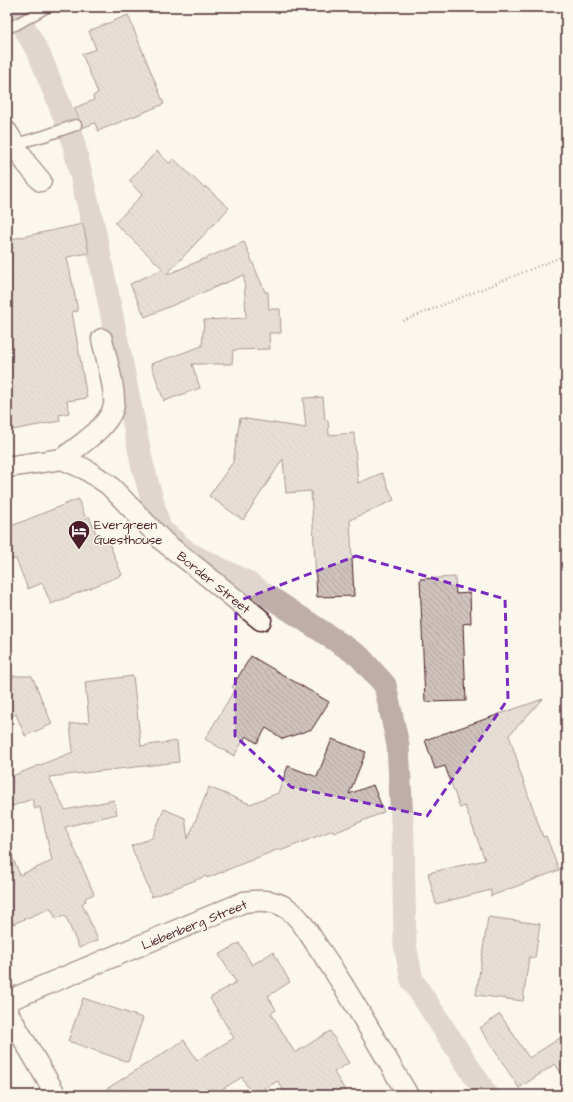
<svg xmlns="http://www.w3.org/2000/svg" width="573" height="1102" font-family="'Architects Daughter',sans-serif">
	<style>
		.lines { fill: none; stroke-linecap: round; stroke-linejoin: round }
		.canal { stroke: #bfadaa; stroke-width: 23 }
		.building { fill: url(#building-back-hatch); stroke: #4a1f2b }
		.lane-casing { stroke: #4a1f2b; stroke-width: 13 }
		.street-casing { stroke: #4a1f2b; stroke-width: 23 }
		.path { stroke: #4a1f2b; stroke-width: 2.5; stroke-dasharray: 1 3; stroke-linecap: butt }
		.lane { stroke: #fbf7ec; stroke-width: 10 }
		.street { stroke: #fbf7ec; stroke-width: 20 }
		.marked { fill: none; stroke: #7b2cbf; stroke-width: 3; stroke-dasharray: 8 5; stroke-linejoin: round }
		.labels { text-anchor: middle; stroke-width: 3; stroke-linejoin: round; paint-order: stroke }
		.poi-label { font-size: 13px; fill: #4a1f2b; stroke: #fbf7ec; text-anchor: start }
		.street-label { font-size: 13px; fill: #4a1f2b; stroke: #fbf7ec }
	</style>
	<defs>
		<pattern id="building-back-hatch" width="6" height="6" patternUnits="userSpaceOnUse"><rect width="6" height="6" fill="#cfc2bc"/><path d="M-1 5l2 2M0 0l6 6M5-1l2 2" fill="none" stroke="#b3a6a2"/></pattern>
	</defs>
	<rect width="100%" height="100%" fill="#fbf7ec"/>
	<filter id="ink" filterUnits="userSpaceOnUse"><feTurbulence type="fractalNoise" baseFrequency=".025" numOctaves="2"/><feDisplacementMap in="SourceGraphic" scale="8" xChannelSelector="R" yChannelSelector="G"/><feConvolveMatrix kernelMatrix="1 2 1 2 8 2 1 2 1" color-interpolation-filters="sRGB"/></filter>
	<g filter="url(#ink)">
		<g class="lines">
			<!-- canal -->
			<g class="canal">
				<path d="M14,7L18,16"/>
				<path d="M23,25L40,56L66,121"/>
				<path d="M71,133L95,233L142,463L160,529L188,553L247,582L359,656L385,685L398,745L403,838L405,945L412,980L487,1095"/>
			</g>
		</g>
		<!-- building -->
		<g class="building">
			<path d="M128,15L164,104L98,131L95,123L82,128V123L79,119L74,108L94,100L93,96L98,93L82,54L96,49L89,31Z"/>
			<path d="M157,151L169,163L174,159L204,188L205,186L229,208L166,275L244,242L265,292H268L269,309H280L281,333H269L270,349L233,350L232,364H192L200,388L164,401L151,364L202,346L204,320L246,318L244,275L145,317L130,284L163,269L115,223L142,195L129,181Z"/>
			<path d="M83,224L89,253L67,257L78,311L72,312L87,398L67,401L69,413L59,415L60,421L7,431V240Z"/>
			<path d="M323,397L325,420H328L329,435L354,433L358,483L382,473L394,500L350,520L354,596L317,597L311,491L286,493L283,459L243,520L209,496L233,462L240,418L306,428L303,398Z"/>
			<path d="M78,499L86,519L89,516L99,541L107,538L122,575L51,604L42,583L28,589L16,559L7,560V526L14,525Z"/>
			<path d="M455,577L456,594L470,593L471,623L463,624L466,701L425,702L420,579Z"/>
			<path d="M251,656L329,702L312,729L283,739L266,728L257,743L246,736L234,756L205,739L235,689L232,687Z"/>
			<path d="M7,676H32L52,724L25,736L16,714L7,718Z"/>
			<path d="M133,676L141,746L177,741L179,762L49,777L65,810L114,800L117,814L65,827L94,894L85,898L86,901L82,903L98,940L79,948L65,915L56,919L51,908L13,924L7,911V845L20,875L52,861L40,807L35,809L32,799L7,808V778L73,752L70,724L89,722L85,682Z"/>
			<path d="M543,699L509,735L519,766H518L543,837L546,836L559,870L491,896V890L436,904L428,873L485,860L465,806L460,808L445,766L435,769L425,740Z"/>
			<path d="M332,739L366,752L349,794L373,785L384,812L334,833L333,830L280,851L279,849L207,878L206,876L152,897L131,846L152,838L164,809L185,818L188,839L209,787L250,804L278,793L288,766L317,777Z"/>
			<path d="M488,917L540,924L535,958L529,957L523,1001L476,995Z"/>
			<path d="M239,943L252,965L273,952L290,982L268,996L276,1010L271,1013L295,1053L330,1031L349,1063L334,1072L348,1095H286L278,1081L252,1095L242,1077L213,1095H97L184,1040L197,1060L234,1038L210,998L236,982L219,955Z"/>
			<path d="M83,998L143,1018L128,1062L68,1041Z"/>
			<path d="M500,1014L529,1058L566,1034V1080L555,1064L519,1088L480,1028Z"/>
		</g>
		<g class="lines">
			<!-- lane casing -->
			<g class="lane-casing">
				<g id="lane">
					<path d="M7,28L17,24L47,7"/>
					<path d="M15,144L44,136L76,125"/>
				</g>
			</g>
			<!-- street casing -->
			<g class="street-casing">
				<g id="street">
					<path d="M7,132L26,163L41,181"/>
					<path d="M62,459C78,446 106,429 113,409C118,396 105,354 102,339"/>
					<path d="M7,467L62,459L85,469L109,485L164,542L201,571L261,620"/>
					<path d="M7,1001L244,902C259,900 274,899 288,909C301,918 309,934 318,947C351,994 378,1045 408,1095"/>
					<path d="M7,1011L56,1095"/>
				</g>
			</g>
			<!-- path -->
			<path class="path" d="M403,321L566,255"/>
			<!-- lane -->
			<use href="#lane" class="lane"/>
			<!-- street -->
			<use href="#street" class="street"/>
		</g>
	</g>
	<!-- marked area -->
	<path d="M0 0H573V1102H0ZM356,556L505,599L508,699L427,816L291,787L235,736L236,602Z" fill="#fbf7ec" fill-opacity=".55" fill-rule="evenodd"/>
	<path class="marked" d="M356,556L505,599L508,699L427,816L291,787L235,736L236,602Z"/>
	<!-- icons -->
	<defs>
		<g id="hotel-pin" transform="scale(1.15)"><path d="M0 17L-7.5 6A9.5 9.5 0 1 1 7.5 6Z" fill="#4a1f2b" stroke="#fbf7ec"/><path d="M-6-4.5h1.5V1H6V5H4.5V3h-9V5H-6ZM-4 0a1.8 1.8 0 1 1 3.6 0ZM.5 0V-2.5h3Q6-2.5 6 0Z" fill="#fff"/></g>
	</defs>
	<g fill-rule="evenodd">
		<use href="#hotel-pin" x="79" y="531"/>
	</g>
	<g class="labels">
		<!-- poi labels -->
		<g class="poi-label">
			<text x="94" y="529">Evergreen<tspan x="94" dy="15">Guesthouse</tspan></text>
		</g>
		<!-- street labels -->
		<g class="street-label">
			<text transform="translate(214 582) rotate(39)" y="5">Border Street</text>
			<text transform="translate(194 924) rotate(-22)" y="5">Liebenberg Street</text>
		</g>
	</g>
	<!-- margin -->
	<rect width="573" height="1102" fill="none" stroke="#fbf7ec" stroke-width="24"/>
	<rect x="12" y="12" width="549" height="1078" fill="none" stroke="#4a1f2b" stroke-width="1.5" filter="url(#ink)"/>
</svg>
